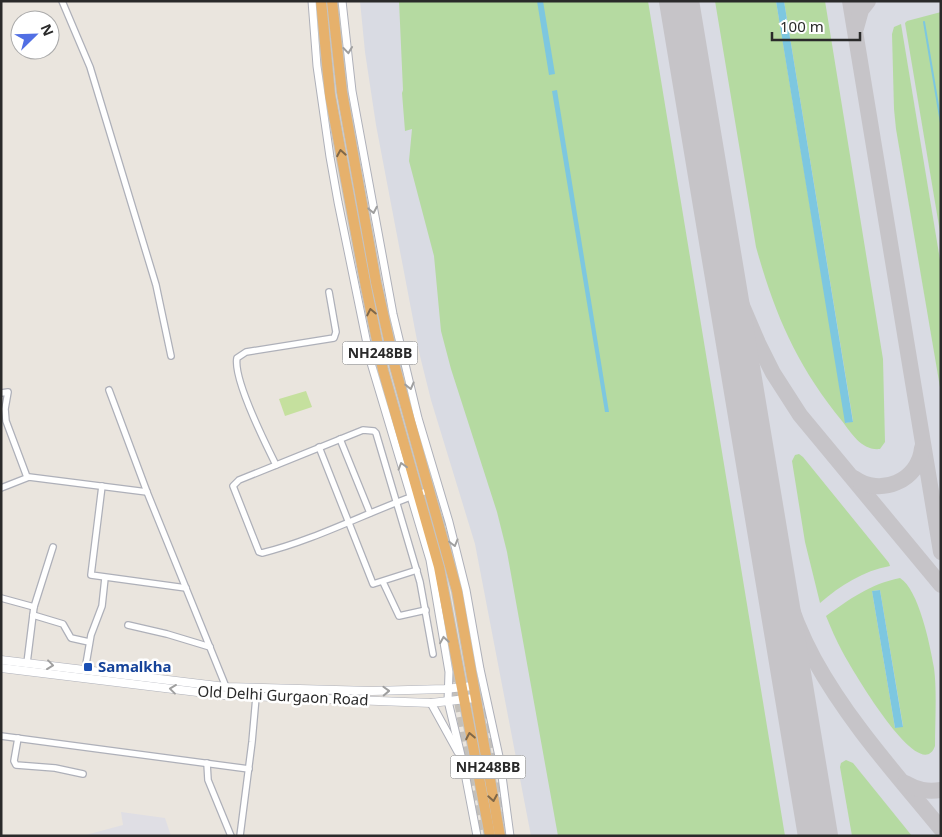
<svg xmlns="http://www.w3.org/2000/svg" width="942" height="837" font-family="'Noto Sans',sans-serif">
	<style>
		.industrial { fill: #dfdee4 }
		.airport { fill: #d9dbe3 }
		.green { fill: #b5daa1; fill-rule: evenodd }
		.pitch { fill: #c5e09e }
		.water { fill: #7dc7e0 }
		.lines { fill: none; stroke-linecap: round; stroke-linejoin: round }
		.stream { stroke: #7dc7e0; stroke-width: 2 }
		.taxiway { stroke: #c6c4c8; stroke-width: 16 }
		.runway { stroke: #c6c4c8; stroke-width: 40 }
		.trunk-tunnel { stroke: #c4c0ba; stroke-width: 10; stroke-dasharray: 10 5; stroke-linecap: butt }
		.minor-casing { stroke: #aeb0b9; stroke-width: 8 }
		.tertiary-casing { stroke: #aeb0b9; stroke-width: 9 }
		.secondary-casing { stroke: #aeb0b9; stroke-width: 9 }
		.trunk-casing { stroke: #c3c3c3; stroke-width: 12 }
		.minor { stroke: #fff; stroke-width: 5.5 }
		.tertiary { stroke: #fff; stroke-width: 7 }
		.secondary { stroke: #fff; stroke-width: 8 }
		.trunk { stroke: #e6b16c; stroke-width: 10 }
		.oneway { stroke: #9f9f9f }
		.oneway2 { stroke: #7f6748 }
		.transit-dot { fill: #1a4fb4; stroke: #fff; stroke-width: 2 }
		.labels { text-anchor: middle; stroke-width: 5; stroke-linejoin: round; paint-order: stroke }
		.shield { fill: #fff; stroke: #6a6a6a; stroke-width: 1 }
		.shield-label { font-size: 14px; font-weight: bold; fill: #2a2a2a }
		.transit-label { font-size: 15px; font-weight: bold; fill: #164399; stroke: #fff; text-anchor: start }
		.street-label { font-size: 15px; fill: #2a2a2a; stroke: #fff }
	</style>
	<rect width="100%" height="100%" fill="#eae5de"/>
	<!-- industrial -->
	<path class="industrial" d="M121,812L165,818L171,836H82L123,825Z"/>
	<!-- airport -->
	<path class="airport" d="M360,1H941V836H531L475,544L431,400L420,356L376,125L365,52Z"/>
	<!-- green -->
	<g class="green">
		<path d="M399,1H648L785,836H558L507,552L497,512L451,369L441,331L434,256L409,161L412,129L405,131L402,93L403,90Z"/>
		<path d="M715,1H776L846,423L853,421L784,1H825L883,359L885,442L880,449C862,451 852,434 842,421C797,366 775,315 756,247Z"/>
		<path d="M941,12V238L905,23L907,21Z"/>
		<path d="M901,24L941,266V393L896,129L894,109L892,34L894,27Z"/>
		<path d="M799,454L803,457L889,563L890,566C863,571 841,585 820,603L805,542L792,461L795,455Z"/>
		<path d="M900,578C919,590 930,645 934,668C937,690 935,722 935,746C920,788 849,664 842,651C836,640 831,628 826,616C850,599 870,584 900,578ZM880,590L903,726L895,728L872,591Z"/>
		<path d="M846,760L853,763L912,836H852L840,767L841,763Z"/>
	</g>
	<!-- pitch -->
	<path class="pitch" d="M306,391L312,407L285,416L279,399Z"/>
	<!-- water -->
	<g class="water">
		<path d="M537,1H543L555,74L549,75Z"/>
		<path d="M776,1H784L853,422L845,423Z"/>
		<path d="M557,90L609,412H605L552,91Z"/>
		<path d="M880,590L903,727L895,728L872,591Z"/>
	</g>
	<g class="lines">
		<!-- stream -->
		<path class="stream" d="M924,22L941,123"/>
		<!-- taxiway -->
		<g class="taxiway">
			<path d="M850,1L941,552"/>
			<path d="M856,28L861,10L868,1"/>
			<path d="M715,212L737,294L758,343L773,373L800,415L941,585"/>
			<path d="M854,478C880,497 919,481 922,448"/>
			<path d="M763,501C774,555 787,610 814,659C848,721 896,774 941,829"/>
			<path d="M905,783C917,790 927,792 941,790"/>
		</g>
		<!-- runway -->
		<path class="runway" d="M679,1L818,836"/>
		<!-- trunk-tunnel -->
		<g class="trunk-tunnel">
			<path d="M337,1L348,92L362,163"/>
			<path d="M395,335L401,365L411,403"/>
			<path d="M422,444L456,567L460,587"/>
			<path d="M446,628L483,836"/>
			<path d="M470,635L506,836"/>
		</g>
		<!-- minor casing -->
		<g class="minor-casing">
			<g id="minor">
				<path d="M62,1L90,67L156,285L171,356"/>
				<path d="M109,390L147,492L226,687"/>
				<path d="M1,393L8,392L5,409L6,421L27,477"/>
				<path d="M340,439L370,513"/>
				<path d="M319,447L373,584L417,570"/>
				<path d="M276,465C266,445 233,378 237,358L246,352L334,338L336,332L329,292"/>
				<path d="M102,486L91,575L186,588"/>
				<path d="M1,488L29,477L147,492"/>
				<path d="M430,490C373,509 319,539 262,553L259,552L233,486L239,480L363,430L374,431L376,433L420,582L433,654"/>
				<path d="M383,582L399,616L426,610"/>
				<path d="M1,598L34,607"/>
				<path d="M33,615L63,624L71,638L89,642"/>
				<path d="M128,625L167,634L210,647"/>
				<path d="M27,663L34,607L53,547"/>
				<path d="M85,670L91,635L102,606L105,578"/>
				<path d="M1,736L249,769"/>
				<path d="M18,738L14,761L16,765L55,768L83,774"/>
				<path d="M207,763L208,780L231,836"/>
				<path d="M240,836L252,742L256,697"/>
			</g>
		</g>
		<!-- tertiary casing -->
		<g class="tertiary-casing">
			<g id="tertiary">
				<path d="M312,1L317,66L330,157L338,202L371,363L430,560L449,672L448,701L464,768L477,836"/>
				<path d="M342,1L352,91L393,314L418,418L449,522L466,590L480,669L500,761L510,836"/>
				<path d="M431,703L458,752"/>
			</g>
		</g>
		<!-- secondary casing -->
		<g class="secondary-casing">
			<g id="secondary">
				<path d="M1,660L226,687L372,691L445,689L473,686"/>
				<path d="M1,668L222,695L431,703L475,698"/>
			</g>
		</g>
		<!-- trunk casing -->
		<g class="trunk-casing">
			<g id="trunk">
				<path d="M321,1L330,95L366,287L383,370L439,567L490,836"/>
				<path d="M332,1L342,92L376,282L395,367L457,591L500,836"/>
			</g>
		</g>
		<!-- minor -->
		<use href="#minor" class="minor"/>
		<!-- tertiary -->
		<use href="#tertiary" class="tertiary"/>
		<!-- secondary -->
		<use href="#secondary" class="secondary"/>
		<!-- trunk -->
		<use href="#trunk" class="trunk"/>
	</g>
	<!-- one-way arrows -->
	<defs><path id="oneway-chevron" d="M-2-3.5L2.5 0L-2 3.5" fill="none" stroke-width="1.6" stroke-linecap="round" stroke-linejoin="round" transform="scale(1.25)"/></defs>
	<g class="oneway">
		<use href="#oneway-chevron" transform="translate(348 50) rotate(84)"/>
		<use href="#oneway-chevron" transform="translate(373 210) rotate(79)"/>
		<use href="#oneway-chevron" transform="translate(410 386) rotate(76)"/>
		<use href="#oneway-chevron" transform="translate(402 466) rotate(-107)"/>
		<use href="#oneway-chevron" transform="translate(454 543) rotate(75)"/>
		<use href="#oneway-chevron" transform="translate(444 640) rotate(-99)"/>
		<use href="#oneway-chevron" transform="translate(50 665) rotate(7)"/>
		<use href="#oneway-chevron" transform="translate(173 689) rotate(-173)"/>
		<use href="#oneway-chevron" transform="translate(386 691) rotate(-2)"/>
	</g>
	<g class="oneway2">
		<use href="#oneway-chevron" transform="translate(341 153) rotate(-100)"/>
		<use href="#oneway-chevron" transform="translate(371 312) rotate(-102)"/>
		<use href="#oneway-chevron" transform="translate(470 736) rotate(-101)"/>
		<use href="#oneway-chevron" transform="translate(493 798) rotate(80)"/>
	</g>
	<!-- markers -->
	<rect class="transit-dot" x="83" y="662" width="10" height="10" rx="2.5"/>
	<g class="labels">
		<!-- shield labels -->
		<g class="shield">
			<rect x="342.5" y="341.5" width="75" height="23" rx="4"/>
			<rect x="450.5" y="755.5" width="75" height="23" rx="4"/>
		</g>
		<g class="shield-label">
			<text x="380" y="358">NH248BB</text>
			<text x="488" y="772">NH248BB</text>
		</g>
		<!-- transit labels -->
		<g class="transit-label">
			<text x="98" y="672">Samalkha</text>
		</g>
		<!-- street labels -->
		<g class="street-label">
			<text transform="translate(283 696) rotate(3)" y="5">Old Delhi Gurgaon Road</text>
		</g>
	</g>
	<!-- border -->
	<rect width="942" height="837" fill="none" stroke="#2a2a2a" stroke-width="5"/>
	<!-- north arrow -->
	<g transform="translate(35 35) rotate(67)"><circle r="24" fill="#ffffff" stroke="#aaaaaa"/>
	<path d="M0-4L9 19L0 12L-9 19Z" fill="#516fe4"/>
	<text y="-8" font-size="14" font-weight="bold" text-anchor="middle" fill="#2a2a2a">N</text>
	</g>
	<!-- scale -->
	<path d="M772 32v8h88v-8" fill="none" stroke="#2a2a2a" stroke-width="2.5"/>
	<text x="780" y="32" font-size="15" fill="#2a2a2a" stroke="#ffffff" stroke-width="4" paint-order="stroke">100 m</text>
</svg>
